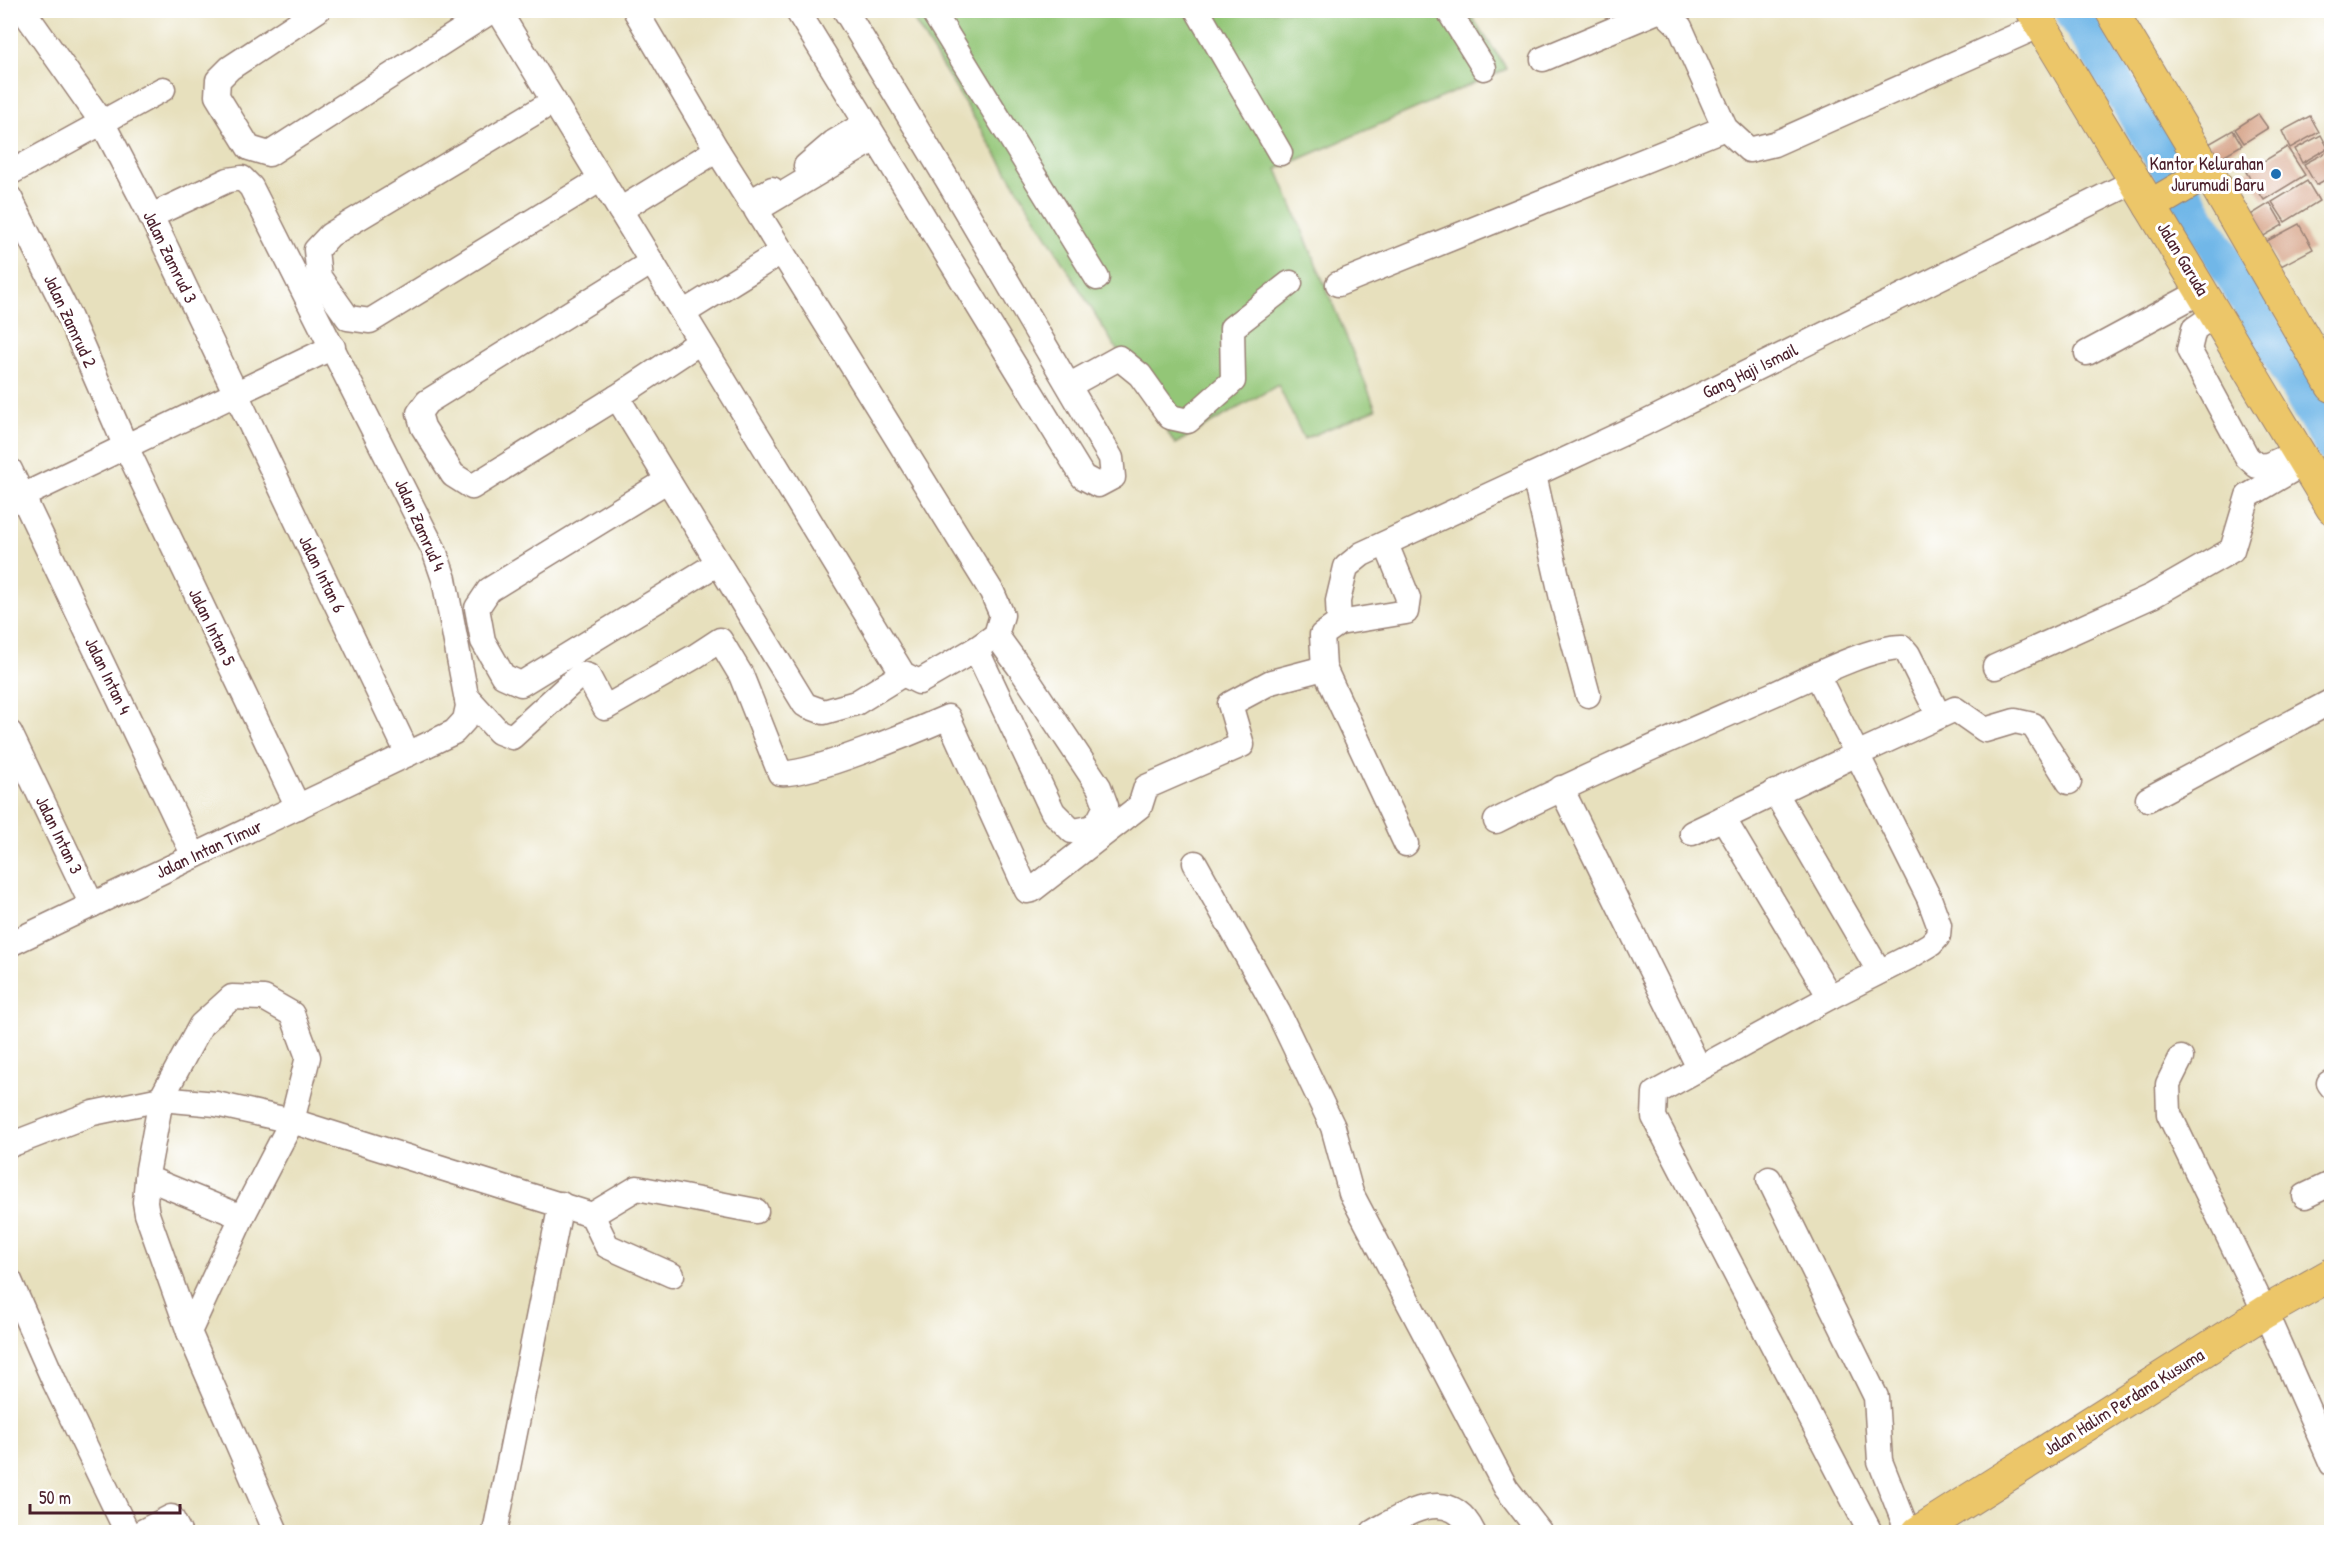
<svg xmlns="http://www.w3.org/2000/svg" width="2342" height="1543" font-family="'Patrick Hand',sans-serif">
	<style>
		.green { fill: #93c677; stroke: #6e7251; stroke-width: 1.5 }
		.lines { fill: none; stroke-linecap: round; stroke-linejoin: round }
		.river { stroke: #71b7e8; stroke-width: 36 }
		.building { fill: #d29a7b }
		.minor-casing { stroke: #988074; stroke-width: 27 }
		.major-casing { stroke: #988074; stroke-width: 34 }
		.minor { stroke: #fff; stroke-width: 24 }
		.major { stroke: #ecc669; stroke-width: 32 }
		.poi-dot { fill: #1f6fb2; stroke: #fff; stroke-width: 2 }
		.labels { text-anchor: middle; stroke-width: 6; stroke-linejoin: round; paint-order: stroke }
		.poi-label { font-size: 18px; fill: #4a1f2b; stroke: #fff; text-anchor: end }
		.street-label { font-size: 18px; fill: #4a1f2b; stroke: #fff }
	</style>
	<rect width="100%" height="100%" fill="#fff"/>
	<filter id="ink" filterUnits="userSpaceOnUse"><feTurbulence type="fractalNoise" baseFrequency=".0167" numOctaves="2"/><feDisplacementMap in="SourceGraphic" scale="12" xChannelSelector="R" yChannelSelector="G"/><feConvolveMatrix kernelMatrix="1 2 1 2 8 2 1 2 1" color-interpolation-filters="sRGB"/></filter>
	<filter id="wash" filterUnits="userSpaceOnUse"><feTurbulence type="fractalNoise" baseFrequency=".008" numOctaves="4" result="noise"/><feDisplacementMap in="SourceGraphic" scale="24" xChannelSelector="R" yChannelSelector="G"/><feGaussianBlur stdDeviation="1.35" result="paint"/><feColorMatrix in="noise" values="0 0 0 0 0 0 0 0 0 0 0 0 0 0 0 0 0 1.4 0 .05"/><feComposite in="paint" operator="in"/></filter>
	<g filter="url(#wash)">
		<rect width="100%" height="100%" fill="#e7e0bd"/>
		<!-- green -->
		<path class="green" d="M908,11H1468L1507,69L1277,169L1376,409L1304,439L1278,385L1175,444Z"/>
		<g class="lines">
			<!-- river -->
			<path class="river" d="M2072,10L2216,247L2332,446"/>
		</g>
		<g id="blocks">
			<!-- building -->
			<g class="building">
				<path d="M2258,114L2268,128L2244,143L2235,129Z"/>
				<path d="M2310,116L2319,132L2290,148L2282,131Z"/>
				<path d="M2233,130L2242,145L2216,160L2207,145Z"/>
				<path d="M2321,135L2328,148L2302,163L2295,149Z"/>
				<path d="M2287,147L2305,175L2264,200L2246,172Z"/>
				<path d="M2332,149V176L2316,185L2304,164Z"/>
				<path d="M2307,181L2319,201L2285,222L2272,202Z"/>
				<path d="M2270,203L2283,225L2262,237L2249,216Z"/>
				<path d="M2299,224L2313,249L2279,267L2265,242Z"/>
			</g>
		</g>
	</g>
	<g filter="url(#ink)">
		<use href="#blocks" fill-opacity="0" stroke="#988074" stroke-width="1.5"/>
		<g class="lines">
			<!-- minor casing -->
			<g class="minor-casing">
				<g id="minor">
					<path d="M23,10L102,122L151,216L408,754"/>
					<path d="M318,10L230,68L218,80L217,96L249,148L269,154L493,10"/>
					<path d="M498,10L903,674L919,682L976,649L996,635L1002,615L992,592L756,210L875,139"/>
					<path d="M635,10L717,150L750,202L772,189"/>
					<path d="M797,10L1083,477L1098,485L1113,477L1111,458L947,179L845,10"/>
					<path d="M932,10L1097,278"/>
					<path d="M1197,10L1280,153"/>
					<path d="M1448,10L1484,68"/>
					<path d="M1662,10L1680,27L1725,128L1749,150L1774,144L2041,25"/>
					<path d="M1543,59L1660,10"/>
					<path d="M554,101L330,235L316,250L319,277L348,318L370,321L601,179"/>
					<path d="M806,166L834,142L866,123"/>
					<path d="M10,173L163,89"/>
					<path d="M10,198L69,316L126,447L298,807"/>
					<path d="M620,210L717,150"/>
					<path d="M652,262L427,402L419,413L423,427L453,475L472,487L617,397L700,342"/>
					<path d="M1338,284L1725,128"/>
					<path d="M683,313L781,252"/>
					<path d="M2216,314L2194,329L2189,350L2247,457L2257,466L2268,465L2295,453"/>
					<path d="M2087,353L2202,291"/>
					<path d="M1070,385L1119,358L1140,375L1170,417L1188,421L1233,381L1232,328L1290,283"/>
					<path d="M617,397L805,705L824,712L856,703L903,674"/>
					<path d="M10,470L194,856"/>
					<path d="M1534,475L1563,603L1588,695"/>
					<path d="M668,480L489,590L477,608L483,641L503,676L521,684L718,563"/>
					<path d="M10,502L333,347"/>
					<path d="M1386,544L1408,598L1406,612L1339,623L1322,635L1324,668L1406,844"/>
					<path d="M1339,623L1338,601L1346,567L1362,554L1645,423L2135,181"/>
					<path d="M976,649L1053,812L1072,831C1096,828 1096,827 1106,806L1099,787L1020,668L996,635"/>
					<path d="M1995,667L2152,596L2232,550L2248,496L2304,463"/>
					<path d="M468,698L499,732L512,737L581,674L588,676L605,708L694,657L720,640L741,675L780,773C807,777 918,730 948,717L1027,891L1032,890L1140,806L1146,787L1242,745L1230,704L1271,682L1324,668"/>
					<path d="M10,733L92,905"/>
					<path d="M1561,788L1699,1068"/>
					<path d="M1775,792L1879,971"/>
					<path d="M2148,799L2332,701"/>
					<path d="M1723,818L1830,997"/>
					<path d="M1496,821C1587,775 1681,735 1774,694C1806,680 1869,647 1902,647L1908,654L1939,716"/>
					<path d="M1692,833L1857,754L1817,675"/>
					<path d="M1195,863L1278,1012L1333,1127L1351,1193L1506,1488L1540,1532"/>
					<path d="M10,944L454,732L465,720L468,706L444,579L434,550L251,187L242,178L228,180L151,216"/>
					<path d="M232,997L264,998L292,1014L308,1057L292,1121L242,1217L189,1332L147,1214L145,1202L148,1169L161,1099L201,1025Z"/>
					<path d="M2181,1058L2168,1084L2169,1114L2265,1312L2332,1464"/>
					<path d="M2329,1083L2332,1087"/>
					<path d="M10,1145L93,1113L161,1099L216,1104L292,1121L592,1215L607,1246L672,1275"/>
					<path d="M147,1178L242,1217"/>
					<path d="M1769,1179L1876,1397L1880,1461L1908,1532"/>
					<path d="M2305,1196L2332,1183"/>
					<path d="M592,1215L637,1188L756,1211"/>
					<path d="M10,1281L55,1383L127,1532"/>
					<path d="M189,1332L276,1532"/>
					<path d="M142,1532L171,1517L179,1532"/>
					<path d="M495,1532L561,1204"/>
					<path d="M1373,1532C1406,1514 1449,1484 1473,1532"/>
					<path d="M1870,1532L1654,1117L1655,1093L1830,997L1911,956L1931,944L1938,936L1939,925L1929,898L1857,754L1955,709L1985,730L2015,721L2033,725L2069,782"/>
				</g>
			</g>
			<!-- major casing -->
			<g class="major-casing">
				<g id="major">
					<path d="M2032,10L2332,508"/>
					<path d="M2111,10L2208,172L2332,386"/>
					<path d="M2150,206L2208,172"/>
					<path d="M1918,1532L2265,1312L2332,1274"/>
				</g>
			</g>
			<!-- minor -->
			<use href="#minor" class="minor"/>
			<!-- major -->
			<use href="#major" class="major"/>
		</g>
	</g>
	<!-- markers -->
	<circle class="poi-dot" cx="2276" cy="174" r="6"/>
	<g class="labels">
		<!-- poi labels -->
		<g class="poi-label">
			<text x="2264" y="170">Kantor Kelurahan<tspan x="2264" dy="21">Jurumudi Baru</tspan></text>
		</g>
		<!-- street labels -->
		<g class="street-label">
			<text transform="translate(170 257) rotate(64)" y="6">Jalan Zamrud 3</text>
			<text transform="translate(2183 259) rotate(59)" y="6">Jalan Garuda</text>
			<text transform="translate(70 321) rotate(65)" y="6">Jalan Zamrud 2</text>
			<text transform="translate(1750 371) rotate(-26)" y="6">Gang Haji Ismail</text>
			<text transform="translate(420 525) rotate(66)" y="6">Jalan Zamrud 4</text>
			<text transform="translate(322 574) rotate(64)" y="6">Jalan Intan 6</text>
			<text transform="translate(212 627) rotate(64)" y="6">Jalan Intan 5</text>
			<text transform="translate(108 676) rotate(64)" y="6">Jalan Intan 4</text>
			<text transform="translate(59 835) rotate(64)" y="6">Jalan Intan 3</text>
			<text transform="translate(209 849) rotate(-25)" y="6">Jalan Intan Timur</text>
			<text transform="translate(2124 1402) rotate(-32)" y="6">Jalan Halim Perdana Kusuma</text>
		</g>
	</g>
	<!-- margin -->
	<rect width="2342" height="1543" fill="none" stroke="#fff" stroke-width="36"/>
	<!-- scale -->
	<path d="M30 1504v9h150v-9" fill="none" stroke="#4a1f2b" stroke-width="3"/>
	<text x="39" y="1504" font-size="18" fill="#4a1f2b" stroke="#ffffff" stroke-width="4.5" paint-order="stroke">50 m</text>
</svg>
